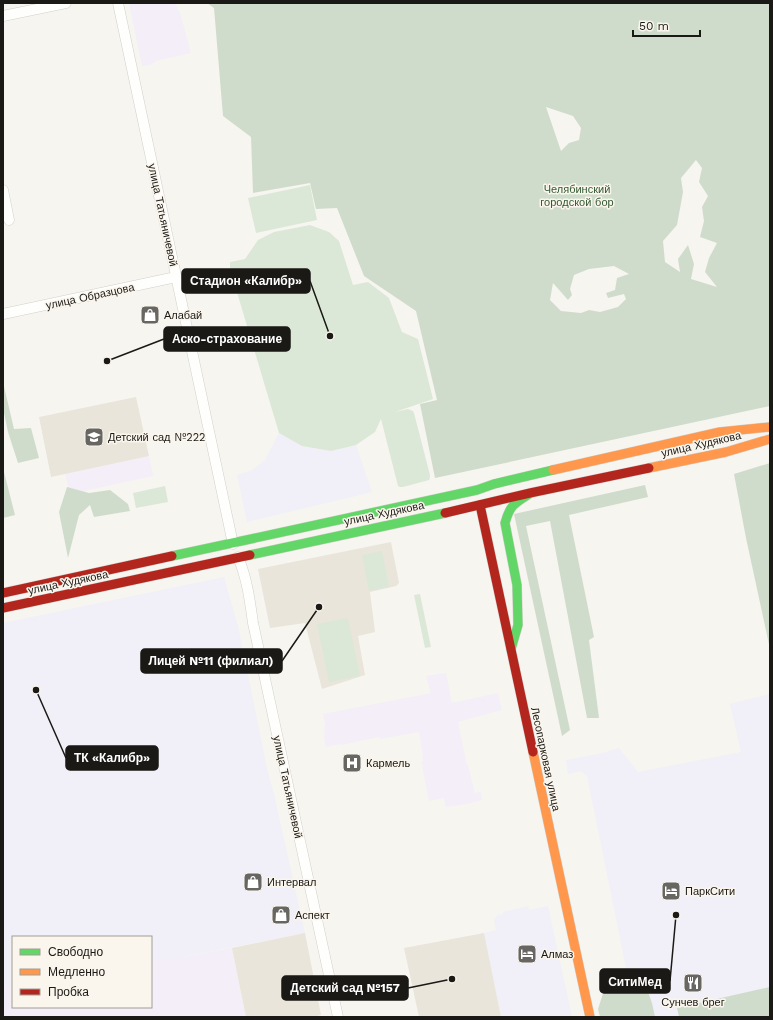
<svg xmlns="http://www.w3.org/2000/svg" width="773" height="1020" font-family="'Work Sans',sans-serif">
	<style>
		.commercial { fill: #f1eff7 }
		.industrial { fill: #f3eef8 }
		.built { fill: #e9e5da }
		.green { fill: #dbe8d7 }
		.forest { fill: #cfdccb; fill-rule: evenodd }
		.lines { fill: none; stroke-linecap: round; stroke-linejoin: round }
		.street-casing { stroke: #d2d0cc; stroke-width: 11 }
		.fast-casing { stroke: #d2d0cc; stroke-width: 10 }
		.slow-casing { stroke: #d2d0cc; stroke-width: 10 }
		.jam-casing { stroke: #d2d0cc; stroke-width: 10 }
		.street { stroke: #fefefd; stroke-width: 10 }
		.fast { stroke: #63d668; stroke-width: 9 }
		.slow { stroke: #ff974d; stroke-width: 9 }
		.jam { stroke: #b3261e; stroke-width: 9 }
		.labels { text-anchor: middle; stroke-width: 3; stroke-linejoin: round; paint-order: stroke }
		.park-label { font-size: 11px; fill: #325831; stroke: #faf6ed }
		.street-label { font-size: 11px; fill: #1b1916; stroke: #faf6ed }
		.poi-label { font-size: 11px; fill: #1b1916; stroke: #faf6ed; text-anchor: start }
		.leader { fill: none; stroke: #1b1916; stroke-width: 1.5 }
		.callout-dot { fill: #1b1916; stroke: #faf6ed; stroke-width: 1.5 }
		.callout { fill: #1b1916; stroke: #1b1916; stroke-width: 1.5 }
		.callout-label { font-size: 12px; text-anchor: middle; font-weight: bold; fill: #fff }
	</style>
	<rect width="100%" height="100%" fill="#f7f5f0"/>
	<!-- commercial -->
	<g class="commercial">
		<path d="M279,433L302,446L331,451L356,445L372,492L247,522L237,475L252,470L265,460Z"/>
		<path d="M224,577L238,626L268,773L274,794L305,933L151,963V937H13V985L3,987V623Z"/>
		<path d="M770,694V1017H636L587,776L581,771L568,774L566,760L603,753L619,748L638,772L741,752L730,704Z"/>
		<path d="M528,906L529,910L548,906L572,1017H501L484,933L496,930L494,921L497,915L503,914V912Z"/>
	</g>
	<!-- industrial -->
	<g class="industrial">
		<path d="M129,3H175L180,13L191,53L156,61L150,65L142,66Z"/>
		<path d="M149,456L153,476L70,494L65,474Z"/>
		<path d="M446,673L452,703L498,693L502,710L458,722L467,765H468L475,793L481,792L482,800L467,804L446,807L444,798L429,801L421,761H423L422,757L423,756L419,732L380,739L379,737L341,745L340,744L326,747L324,739L325,723L323,714L431,693L426,676Z"/>
		<path d="M232,948L246,1017H3V987L13,985V1007H151V963Z"/>
	</g>
	<!-- built -->
	<g class="built">
		<path d="M136,397L149,456L51,477L39,417Z"/>
		<path d="M391,542L399,583L396,586L370,592L375,632L358,636L365,675L322,689L305,623L270,628L258,569Z"/>
		<path d="M305,933L321,1015L313,1017H246L232,948Z"/>
		<path d="M484,933L501,1017H419L404,948Z"/>
	</g>
	<!-- green -->
	<g class="green">
		<path d="M310,185L317,220L256,233L248,198Z"/>
		<path d="M310,225L329,232L339,241L353,285L368,282L389,298L402,332L418,339L433,399L395,412L408,409L413,411L414,413L430,475V478L429,480L403,487H400L398,486L381,419L375,432L356,445L331,451L302,446L279,433L230,269V262L245,259L258,240L274,232Z"/>
		<path d="M165,486L168,502L136,508L133,493Z"/>
		<path d="M382,551L389,587L369,591L362,555Z"/>
		<path d="M420,594L431,647L425,648L414,595Z"/>
		<path d="M348,618L360,676L329,682L317,624Z"/>
	</g>
	<!-- forest -->
	<g class="forest">
		<path d="M207,3H770V406L435,478L420,404L437,400L416,311L364,276L337,208L316,209L310,183L253,193L251,137L223,116L214,8ZM546,107L573,116L581,128L579,140L569,143L561,151ZM696,160L702,168L699,182L708,196L702,207L704,221L700,237L717,243L709,258L705,272L717,287L691,279L694,264L688,245L678,259L680,272L665,262L663,241L677,225L683,192L681,178ZM614,266L629,274L617,278L615,290L606,293L608,298L624,294L626,299L618,307L600,312L589,310L581,313L561,311L550,300L553,283L568,300L572,295L570,289L574,275L589,269Z"/>
		<path d="M3,382L14,429L31,428L39,458L18,463L8,432L3,408Z"/>
		<path d="M770,463V649L746,538L734,474Z"/>
		<path d="M3,468L15,515L3,518Z"/>
		<path d="M645,485L648,497L569,515L594,637L589,640L599,718H587L550,521L526,526L570,730L562,736L514,514Z"/>
		<path d="M67,487L89,493L110,490L128,504L130,511L94,517L90,505L79,515L68,558L59,512Z"/>
		<path d="M627,973L644,981L652,1003L655,1017H600L598,1009L609,975Z"/>
		<path d="M770,987V1017H679L677,1008Z"/>
	</g>
	<g class="lines">
		<!-- street casing -->
		<g class="street-casing">
			<g id="street">
				<path d="M118,3L233,544"/>
				<path d="M3,16L66,3"/>
				<path d="M3,190L9,220"/>
				<path d="M3,314L176,277"/>
				<path d="M238,557C247,578 250,601 253,623L338,1017"/>
			</g>
		</g>
		<!-- fast casing -->
		<g class="fast-casing">
			<g id="fast">
				<path d="M250,555L445,513"/>
				<path d="M172,556L477,490L494,484L553,470"/>
				<path d="M511,649L518,625L517,585L505,523C510,505 514,504 529,494"/>
			</g>
		</g>
		<!-- slow casing -->
		<g class="slow-casing">
			<g id="slow">
				<path d="M649,468L726,452L770,439"/>
				<path d="M553,470L720,432L770,427"/>
				<path d="M533,752L590,1017"/>
			</g>
		</g>
		<!-- jam casing -->
		<g class="jam-casing">
			<g id="jam">
				<path d="M480,505L533,752"/>
				<path d="M445,513L530,493L649,468"/>
				<path d="M3,593L172,556"/>
				<path d="M3,608L250,555"/>
			</g>
		</g>
		<!-- street -->
		<use href="#street" class="street"/>
		<!-- fast -->
		<use href="#fast" class="fast"/>
		<!-- slow -->
		<use href="#slow" class="slow"/>
		<!-- jam -->
		<use href="#jam" class="jam"/>
	</g>
	<!-- icons -->
	<defs>
		<g id="shop-square" transform="scale(1)"><rect x="-9" y="-9" width="18" height="18" rx="4" fill="#686662" stroke="#faf6ed"/><path d="M-5-2.5h2.3a2.7 3.5 0 0 1 5.4 0H5L5.5 6h-11ZM-1.5-2.5h3a1.5 2.3 0 0 0-3 0Z" fill="#fff"/></g>
		<g id="school-square" transform="scale(1)"><rect x="-9" y="-9" width="18" height="18" rx="4" fill="#686662" stroke="#faf6ed"/><path d="M0-5L7-2L0 1L-7-2ZM-4 1L0 2.5L4 1V4Q0 6-4 4Z" fill="#fff"/></g>
		<g id="hospital-square" transform="scale(1)"><rect x="-9" y="-9" width="18" height="18" rx="4" fill="#686662" stroke="#faf6ed"/><path d="M-5-5h3v3.5h4V-5h3V5h-3V1.5h-4V5h-3Z" fill="#fff"/></g>
		<g id="hotel-square" transform="scale(1)"><rect x="-9" y="-9" width="18" height="18" rx="4" fill="#686662" stroke="#faf6ed"/><path d="M-6-4.5h1.5V1H6V5H4.5V3h-9V5H-6ZM-4 0a1.8 1.8 0 1 1 3.6 0ZM.5 0V-2.5h3Q6-2.5 6 0Z" fill="#fff"/></g>
		<g id="restaurant-square" transform="scale(1)"><rect x="-9" y="-9" width="18" height="18" rx="4" fill="#686662" stroke="#faf6ed"/><path d="M-5-6h1v4h1v-4h1v4h1v-4h1v5L-1.5 .5V6h-2V.5L-5-1ZM5-6V6H3V1.5H1.5Q1.5-4 5-6Z" fill="#fff"/></g>
	</defs>
	<g fill-rule="evenodd">
		<use href="#shop-square" x="150" y="315"/>
		<use href="#school-square" x="94" y="437"/>
		<use href="#hospital-square" x="352" y="763"/>
		<use href="#shop-square" x="253" y="882"/>
		<use href="#hotel-square" x="671" y="891"/>
		<use href="#shop-square" x="281" y="915"/>
		<use href="#hotel-square" x="527" y="954"/>
		<use href="#restaurant-square" x="693" y="983"/>
	</g>
	<g class="labels">
		<!-- park labels -->
		<g class="park-label">
			<text x="577" y="193">Челябинский<tspan x="577" dy="13">городской бор</tspan></text>
		</g>
		<!-- street labels -->
		<g class="street-label">
			<text transform="translate(163 215) rotate(78)" y="4">улица Татьяничевой</text>
			<text transform="translate(90 296) rotate(-12)" y="4">улица Образцова</text>
			<text transform="translate(701 444) rotate(-13)" y="4">улица Худякова</text>
			<text transform="translate(384 513) rotate(-12)" y="4">улица Худякова</text>
			<text transform="translate(68 582) rotate(-12)" y="4">улица Худякова</text>
			<text transform="translate(546 759) rotate(78)" y="4">Лесопарковая улица</text>
			<text transform="translate(288 787) rotate(78)" y="4">улица Татьяничевой</text>
		</g>
		<!-- poi labels -->
		<g class="poi-label">
			<text x="164" y="319">Алабай</text>
			<text x="108" y="441">Детский сад №222</text>
			<text x="366" y="767">Кармель</text>
			<text x="267" y="886">Интервал</text>
			<text x="685" y="895">ПаркСити</text>
			<text x="295" y="919">Аспект</text>
			<text x="541" y="958">Алмаз</text>
			<text x="693" y="1006" text-anchor="middle">Сунчев брег</text>
		</g>
	</g>
	<!-- callouts -->
	<path class="leader" d="M330 336L310 281M107 361L164 339M319 607L282 661M36 690L66 758M676 915L670 981M452 979L408 988"/>
	<g class="callout-dot">
		<circle cx="330" cy="336" r="4"/>
		<circle cx="107" cy="361" r="4"/>
		<circle cx="319" cy="607" r="4"/>
		<circle cx="36" cy="690" r="4"/>
		<circle cx="676" cy="915" r="4"/>
		<circle cx="452" cy="979" r="4"/>
	</g>
	<g class="callout">
		<rect x="182" y="269" width="128" height="24" rx="4"/>
		<rect x="164" y="327" width="126" height="24" rx="4"/>
		<rect x="141" y="649" width="141" height="24" rx="4"/>
		<rect x="66" y="746" width="92" height="24" rx="4"/>
		<rect x="600" y="969" width="70" height="24" rx="4"/>
		<rect x="282" y="976" width="126" height="24" rx="4"/>
	</g>
	<g class="callout-label">
		<text x="246" y="285">Стадион «Калибр»</text>
		<text x="227" y="343">Аско-страхование</text>
		<text x="211" y="665">Лицей №11 (филиал)</text>
		<text x="112" y="762">ТК «Калибр»</text>
		<text x="635" y="986">СитиМед</text>
		<text x="345" y="992">Детский сад №157</text>
	</g>
	<!-- border -->
	<rect width="773" height="1020" fill="none" stroke="#1b1916" stroke-width="8"/>
	<!-- legend -->
	<rect x="12" y="936" width="140" height="72" fill="#faf6ed" stroke="#a19e97"/>
	<rect x="20" y="949" width="20" height="6" fill="#63d668" stroke="#a19e97"/>
	<text x="48" y="956" font-size="12" fill="#1b1916">Свободно</text>
	<rect x="20" y="969" width="20" height="6" fill="#ff974d" stroke="#a19e97"/>
	<text x="48" y="976" font-size="12" fill="#1b1916">Медленно</text>
	<rect x="20" y="989" width="20" height="6" fill="#b3261e" stroke="#a19e97"/>
	<text x="48" y="996" font-size="12" fill="#1b1916">Пробка</text>
	<!-- scale -->
	<path d="M633 30v6h67v-6" fill="none" stroke="#1b1916" stroke-width="2"/>
	<text x="639" y="30" font-size="12" fill="#1b1916" stroke="#faf6ed" stroke-width="3" paint-order="stroke">50 m</text>
</svg>
